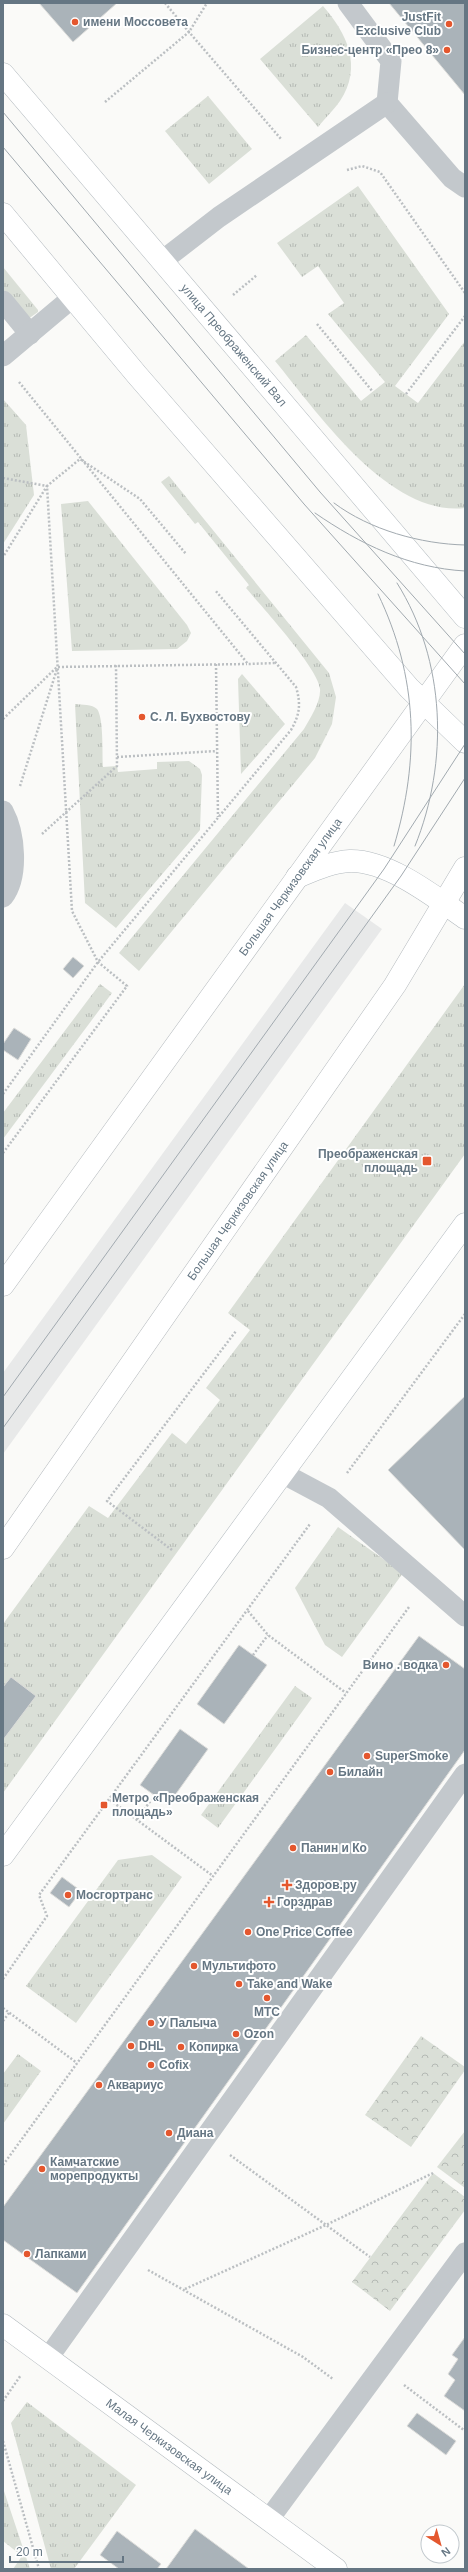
<svg xmlns="http://www.w3.org/2000/svg" width="468" height="2572" font-family="Helvetica,sans-serif">
	<style>
		.built { fill: #e8e9e9 }
		.grass { fill: url(#grass-tufts) }
		.park { fill: url(#park-crowns) }
		.building { fill: #aab3b9; stroke: #dcdcda }
		.lines { fill: none; stroke-linecap: round; stroke-linejoin: round }
		.secondary-casing { stroke: #b3babf; stroke-width: 23 }
		.primary-casing { stroke: #b5babe; stroke-width: 23 }
		.path { stroke: #bbbfc2; stroke-width: 2.5; stroke-dasharray: 2 2; stroke-linecap: butt }
		.lane { stroke: #c3c8cc; stroke-width: 21 }
		.secondary { stroke: #fff; stroke-width: 22 }
		.primary { stroke: #fff; stroke-width: 22 }
		.tram { stroke: #a2aab0; stroke-width: 1 }
		.poi-dot { fill: #e4572e; stroke: #fff; stroke-width: 1.5 }
		.labels { text-anchor: middle; stroke-width: 4; stroke-linejoin: round; paint-order: stroke }
		.poi-label { font-size: 12px; font-weight: bold; fill: #657683; stroke: #fff; text-anchor: start }
		.street-label { font-size: 12px; fill: #657683; stroke: #fff }
	</style>
	<defs>
		<pattern id="grass-tufts" width="24" height="20" patternUnits="userSpaceOnUse"><rect width="24" height="20" fill="#dadfd7"/><path d="M3 7l-1-3M5 7V3M7 7l1-3M15 17l-1-3M17 17v-4M19 17l1-3" fill="none" stroke="#b4b9b4"/></pattern>
		<pattern id="park-crowns" width="20" height="18" patternUnits="userSpaceOnUse"><rect width="20" height="18" fill="#dadfd7"/><path d="M2 6a3 3 0 1 1 6 0M12 15a3 3 0 1 1 6 0" fill="none" stroke="#b4b9b4"/></pattern>
	</defs>
	<rect width="100%" height="100%" fill="#fafaf8"/>
	<!-- built -->
	<path class="built" d="M345,903L382,929L3,1454V1373Z"/>
	<!-- grass -->
	<g class="grass">
		<path d="M323,6C347,33 363,67 340,101C334,110 325,118 318,127L260,59Z"/>
		<path d="M208,96L252,149L209,184L165,131Z"/>
		<path d="M358,186L449,314L395,386L418,403L465,341V508C389,517 318,413 275,361L306,335L361,401L385,382L328,314L344,303L318,266L302,277L277,243Z"/>
		<path d="M3,267L38,310V312L28,319L3,289Z"/>
		<path d="M3,399L26,425L34,495L3,544Z"/>
		<path d="M169,476L329,673L336,697L332,724L315,758L139,971L119,953L304,729C310,718 321,702 320,689C319,669 261,606 246,588L249,585L198,522L195,524L161,482Z"/>
		<path d="M88,501L187,625L191,633L187,641L177,649L72,651L61,504Z"/>
		<path d="M242,674L285,724L241,774L238,679Z"/>
		<path d="M75,704C82,705 92,704 97,709C104,718 102,755 103,767L117,766L118,772L157,769V762L189,761L200,769L202,775L200,830L116,928L85,903Z"/>
		<path d="M100,984L112,993L3,1139V1113Z"/>
		<path d="M465,984V1154L3,1793V1624L89,1506L108,1518L172,1433L186,1444L220,1400L206,1388L250,1330L228,1313Z"/>
		<path d="M338,1527L403,1573L342,1657L325,1645L295,1588Z"/>
		<path d="M295,1686L312,1698L218,1828L201,1815Z"/>
		<path d="M152,1855L182,1877L76,2023L26,1986L118,1860Z"/>
		<path d="M18,2054L41,2071L3,2124V2074Z"/>
		<path d="M27,2402L136,2485L74,2569H51L11,2423Z"/>
		<path d="M3,2488L30,2569H13L22,2556L3,2541Z"/>
	</g>
	<!-- park -->
	<g class="park">
		<path d="M421,2036L465,2067V2070L411,2147L365,2115Z"/>
		<path d="M465,2131V2188L437,2167Z"/>
		<path d="M433,2173L465,2197V2210L390,2311L352,2282Z"/>
	</g>
	<!-- building -->
	<g class="building">
		<path d="M39,3H117L73,42Z"/>
		<path d="M389,3H465V95L451,78Z"/>
		<path d="M73,957L84,966L73,978L63,969Z"/>
		<path d="M14,1028L31,1039L18,1060L3,1050V1044Z"/>
		<path d="M465,1396V1550L388,1470Z"/>
		<path d="M419,1636L465,1669V1750L77,2293L3,2240V2207Z"/>
		<path d="M239,1645L267,1665L224,1724L197,1704Z"/>
		<path d="M11,1677L36,1696L3,1740V1687Z"/>
		<path d="M180,1729L208,1749L168,1805L140,1785Z"/>
		<path d="M62,1877L81,1891L69,1907L50,1893Z"/>
		<path d="M465,2337V2411L444,2396L455,2380L448,2374L458,2359L452,2355Z"/>
		<path d="M417,2413L456,2441L446,2455L407,2426Z"/>
		<path d="M195,2529L249,2569H166Z"/>
		<path d="M117,2531L161,2564L157,2569H119L100,2555Z"/>
	</g>
	<g class="lines">
		<!-- secondary casing -->
		<g class="secondary-casing">
			<g id="secondary">
				<path id="s1" d="M3,74L465,617"/>
				<path d="M3,214L137,375L409,688L465,742"/>
				<path d="M297,877C314,870 331,862 350,861C388,860 435,897 465,918"/>
				<path d="M3,1855L465,1224"/>
				<path id="s2" d="M3,2325L336,2569"/>
			</g>
		</g>
		<!-- primary casing -->
		<g class="primary-casing">
			<g id="primary">
				<path id="s3" d="M3,1285L465,645"/>
				<path id="s4" d="M3,1548L395,985L465,868"/>
			</g>
		</g>
		<!-- path -->
		<g class="path">
			<path d="M165,3L189,32L207,3"/>
			<path d="M105,102L189,32L281,139"/>
			<path d="M347,170L362,166L380,172L465,293"/>
			<path d="M233,295L257,275"/>
			<path d="M317,324L373,392"/>
			<path d="M19,382L248,664L276,663"/>
			<path d="M406,394L465,316"/>
			<path d="M3,478L47,486L3,557"/>
			<path d="M216,664L218,817"/>
			<path d="M3,719L57,667L247,664"/>
			<path d="M117,757L217,751"/>
			<path d="M20,786L57,669"/>
			<path d="M42,834L117,766L116,665"/>
			<path d="M3,1094L98,962L291,730C300,714 301,704 296,687L215,590"/>
			<path d="M3,1153L127,986L98,962L72,911L47,486L80,459L140,499L186,554"/>
			<path d="M347,1473L465,1314"/>
			<path d="M172,1550L107,1501L236,1331"/>
			<path d="M248,1611L268,1635L346,1693"/>
			<path d="M253,1655L268,1635"/>
			<path d="M110,1800L213,1876"/>
			<path d="M137,1819L155,1795"/>
			<path d="M3,1979L47,1916L39,1895L310,1524"/>
			<path d="M3,2008L77,2063"/>
			<path d="M3,2021L9,2013"/>
			<path d="M230,2155L370,2257"/>
			<path d="M3,2165L409,1607"/>
			<path d="M148,2270L303,2357L333,2379"/>
			<path d="M185,2289L326,2225L433,2173"/>
			<path d="M404,2385L465,2431"/>
			<path d="M3,2401L21,2375"/>
			<path d="M3,2441L39,2569"/>
		</g>
		<!-- lane -->
		<g class="lane">
			<path d="M348,3L391,61L387,103L452,178L465,187"/>
			<path d="M162,261L219,217L387,103"/>
			<path d="M3,301L30,334"/>
			<path d="M3,356L72,298"/>
			<path d="M3,811C15,833 19,876 3,897"/>
			<path d="M284,1474L329,1498L465,1616"/>
			<path d="M48,2358L465,1774"/>
			<path d="M269,2519L465,2253"/>
		</g>
		<!-- secondary -->
		<use href="#secondary" class="secondary"/>
		<!-- primary -->
		<use href="#primary" class="primary"/>
		<!-- tram -->
		<g class="tram">
			<path d="M3,112L320,492L465,654"/>
			<path d="M3,147L304,504L465,684"/>
			<path d="M334,503C370,530 421,544 465,545"/>
			<path d="M315,513C360,544 409,568 465,571"/>
			<path d="M397,583C446,661 449,762 415,846"/>
			<path d="M378,594C418,677 420,759 394,846"/>
			<path d="M3,1397L384,869L465,744"/>
			<path d="M3,1428L401,876L465,778"/>
		</g>
	</g>
	<!-- markers -->
	<g class="poi-dot">
		<circle cx="75" cy="22" r="4"/>
		<circle cx="449" cy="24" r="4"/>
		<circle cx="447" cy="50" r="4"/>
		<circle cx="142" cy="717" r="4"/>
		<rect x="422" y="1156" width="10" height="10" rx="2"/>
		<circle cx="446" cy="1665" r="4"/>
		<circle cx="367" cy="1756" r="4"/>
		<circle cx="330" cy="1772" r="4"/>
		<rect x="100" y="1801" width="8" height="8" rx="2"/>
		<circle cx="293" cy="1848" r="4"/>
		<path d="M285 1879h4v4h4v4h-4v4h-4v-4h-4v-4h4z"/>
		<circle cx="68" cy="1895" r="4"/>
		<path d="M267 1896h4v4h4v4h-4v4h-4v-4h-4v-4h4z"/>
		<circle cx="248" cy="1932" r="4"/>
		<circle cx="194" cy="1966" r="4"/>
		<circle cx="239" cy="1984" r="4"/>
		<circle cx="267" cy="1998" r="4"/>
		<circle cx="151" cy="2023" r="4"/>
		<circle cx="236" cy="2034" r="4"/>
		<circle cx="131" cy="2046" r="4"/>
		<circle cx="181" cy="2047" r="4"/>
		<circle cx="151" cy="2065" r="4"/>
		<circle cx="99" cy="2085" r="4"/>
		<circle cx="169" cy="2133" r="4"/>
		<circle cx="42" cy="2169" r="4"/>
		<circle cx="27" cy="2254" r="4"/>
	</g>
	<g class="labels">
		<!-- poi labels -->
		<g class="poi-label">
			<text x="441" y="21" text-anchor="end">JustFit<tspan x="441" dy="14">Exclusive Club</tspan></text>
			<text x="83" y="26">имени Моссовета</text>
			<text x="439" y="54" text-anchor="end">Бизнес-центр «Прео 8»</text>
			<text x="150" y="721">С. Л. Бухвостову</text>
			<text x="418" y="1158" text-anchor="end">Преображенская<tspan x="418" dy="14">площадь</tspan></text>
			<text x="438" y="1669" text-anchor="end">Вино . водка</text>
			<text x="375" y="1760">SuperSmoke</text>
			<text x="338" y="1776">Билайн</text>
			<text x="112" y="1802">Метро «Преображенская<tspan x="112" dy="14">площадь»</tspan></text>
			<text x="301" y="1852">Панин и Ко</text>
			<text x="295" y="1889">Здоров.ру</text>
			<text x="76" y="1899">Мосгортранс</text>
			<text x="277" y="1906">Горздрав</text>
			<text x="256" y="1936">One Price Coffee</text>
			<text x="202" y="1970">Мультифото</text>
			<text x="247" y="1988">Take and Wake</text>
			<text x="267" y="2016" text-anchor="middle">МТС</text>
			<text x="159" y="2027">У Палыча</text>
			<text x="244" y="2038">Ozon</text>
			<text x="139" y="2050">DHL</text>
			<text x="189" y="2051">Копирка</text>
			<text x="159" y="2069">Cofix</text>
			<text x="107" y="2089">Аквариус</text>
			<text x="177" y="2137">Диана</text>
			<text x="50" y="2166">Камчатские<tspan x="50" dy="14">морепродукты</tspan></text>
			<text x="35" y="2258">Лапками</text>
		</g>
		<!-- street labels -->
		<g class="street-label">
			<text dy="4" stroke="none"><textPath href="#s1" startOffset="356">улица Преображенский Вал</textPath></text>
			<text dy="4" stroke="none"><textPath href="#s3" startOffset="491">Большая Черкизовская улица</textPath></text>
			<text dy="4" stroke="none"><textPath href="#s4" startOffset="411">Большая Черкизовская улица</textPath></text>
			<text dy="4" stroke="none"><textPath href="#s2" startOffset="206">Малая Черкизовская улица</textPath></text>
		</g>
	</g>
	<!-- border -->
	<rect width="468" height="2572" fill="none" stroke="#657683" stroke-width="8"/>
	<!-- north arrow -->
	<g transform="translate(440 2544) rotate(143)"><circle r="19" fill="#ffffff" stroke="#c1c8cd"/>
	<path d="M0-3L7 15L0 10L-7 15Z" fill="#e4572e"/>
	<text y="-6" font-size="11" font-weight="bold" text-anchor="middle" fill="#657683">N</text>
	</g>
	<!-- scale -->
	<path d="M10 2556v6h113v-6" fill="none" stroke="#657683" stroke-width="2"/>
	<text x="16" y="2556" font-size="12" fill="#657683" stroke="#ffffff" stroke-width="3" paint-order="stroke">20 m</text>
</svg>
